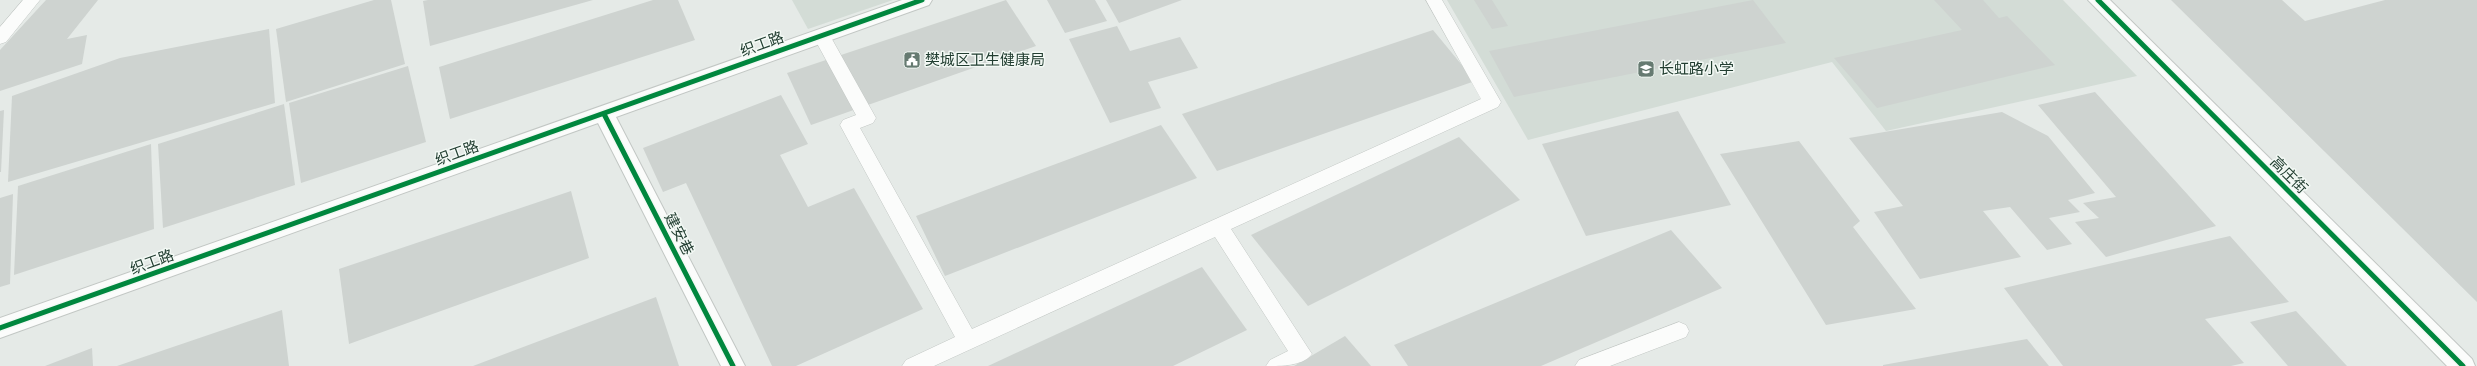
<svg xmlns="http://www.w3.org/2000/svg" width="2477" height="366" font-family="'Alegreya Sans','Noto Sans SC',sans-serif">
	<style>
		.built { fill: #d3dcd6 }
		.building { fill: #ced3d0 }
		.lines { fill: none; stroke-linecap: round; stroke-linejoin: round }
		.service-casing { stroke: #c2c7c4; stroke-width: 1 }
		.minor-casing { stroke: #c2c7c4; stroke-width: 2 }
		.service { fill: #fbfcfb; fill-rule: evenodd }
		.minor { fill: #fbfcfb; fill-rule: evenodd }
		.cycleway-casing { stroke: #f3f9f5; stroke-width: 8 }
		.cycleway { stroke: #00873e; stroke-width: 5 }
		.labels { text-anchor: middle; stroke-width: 3; stroke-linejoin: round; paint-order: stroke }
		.street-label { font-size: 15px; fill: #223e31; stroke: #f3f9f5 }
		.poi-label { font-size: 15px; fill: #223e31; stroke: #f3f9f5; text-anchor: start }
	</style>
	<rect width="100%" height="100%" fill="#e5eae7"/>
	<!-- built -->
	<g class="built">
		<path d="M792,0H893L808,29Z"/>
		<path d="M1447,0H2063L2137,76L1886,131L1832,62L1528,140Z"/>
	</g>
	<!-- building -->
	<g class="building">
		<path d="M46,0H98L67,39L87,35L82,64L0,91V50Z"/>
		<path d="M374,0H391L405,64L286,102L276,29Z"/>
		<path d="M428,0H593L430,46L423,1Z"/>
		<path d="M653,0H678L695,40L450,119L439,67Z"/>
		<path d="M1006,0L1036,46L811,125L787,73Z"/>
		<path d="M1047,0H1095L1107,21L1065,33Z"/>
		<path d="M1106,0H1182L1119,23Z"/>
		<path d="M1474,0H1492L1508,26L1492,29Z"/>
		<path d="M1753,0L1786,43L1514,97L1489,51Z"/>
		<path d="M1934,0H1983L1999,18L2007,16L2055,65L1877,108L1834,58L1962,30Z"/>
		<path d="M2171,0H2282L2305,21L2385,0H2477V302Z"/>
		<path d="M1117,26L1130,51L1180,37L1198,68L1148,82L1161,108L1110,123L1069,39Z"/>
		<path d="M269,29L275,103L8,182L12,96L120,58Z"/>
		<path d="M1433,30L1475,81L1217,171L1182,114Z"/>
		<path d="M408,66L426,142L301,183L289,103Z"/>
		<path d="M2095,92L2216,226L2106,257L2075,222L2099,218L2083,203L2116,197L2038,105Z"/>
		<path d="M781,95L808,144L780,155L808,207L854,188L923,309L796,366H772L686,183L663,192L643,148Z"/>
		<path d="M284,104L295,185L163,228L158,144Z"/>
		<path d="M4,110L1,172H0V111Z"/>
		<path d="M1678,111L1731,205L1586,236L1542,144Z"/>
		<path d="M2002,112L2048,136L2095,193L2068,200L2080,212L2049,218L2072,244L2047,250L2010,207L1983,211L2021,257L1920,279L1874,212L1903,206L1849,138Z"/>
		<path d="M1161,125L1197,178L945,276L916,216Z"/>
		<path d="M1459,137L1520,200L1308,306L1251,235Z"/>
		<path d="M1799,141L1860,221L1853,227L1916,309L1826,325L1720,154Z"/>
		<path d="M151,144L154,229L14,275L18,186Z"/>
		<path d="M571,191L589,258L349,344L339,269Z"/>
		<path d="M13,194L10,284L0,287V198Z"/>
		<path d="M1671,230L1722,288L1541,366H1408L1394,345Z"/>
		<path d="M2230,236L2289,302L2205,319L2244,363L2231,366H2063L2004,288Z"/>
		<path d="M1202,267L1247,330L1173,366H988Z"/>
		<path d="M656,297L679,366H473Z"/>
		<path d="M282,310L289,366H117Z"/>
		<path d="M2296,311L2347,366H2288L2250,322Z"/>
		<path d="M1345,336L1371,366H1294Z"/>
		<path d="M2027,339L2049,366H1883V365Z"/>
		<path d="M92,348L93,366H45Z"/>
	</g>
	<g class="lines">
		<!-- service casing -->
		<g class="service-casing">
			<g id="service">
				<path d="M23,0H40L6,42L0,44V27Z"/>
				<path d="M1426,0H1442L1501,102L1498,107L1231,229L1308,348L1312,354C1303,366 1282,366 1266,366L1270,360L1288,351L1215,237L934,366H902L906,360L955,337L840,125L843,120L856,115L813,36L816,32H828L876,118L873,123L860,128L972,329L1481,99Z"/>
				<path d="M1679,322L1686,325L1689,331L1686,337L1610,366H1575L1579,360Z"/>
			</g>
		</g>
		<!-- minor casing -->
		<g class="minor-casing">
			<g id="minor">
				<path d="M902,0H932L929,5L616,117L745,366H721L598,123L0,338V318Z"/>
				<path d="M2088,0H2110L2472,359L2475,366H2447Z"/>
			</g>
		</g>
		<!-- service -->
		<use href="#service" class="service"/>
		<!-- minor -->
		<use href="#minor" class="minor"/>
		<!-- cycleway casing -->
		<g class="cycleway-casing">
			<g id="cycleway">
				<path d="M2098,0L2463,366"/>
				<path d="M604,114L733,366"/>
				<path d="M0,328L922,0"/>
			</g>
		</g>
		<!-- cycleway -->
		<use href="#cycleway" class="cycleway"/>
	</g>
	<!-- icons -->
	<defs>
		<g id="civic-square" transform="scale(0.9)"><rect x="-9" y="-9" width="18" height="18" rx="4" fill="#667a71" stroke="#f3f9f5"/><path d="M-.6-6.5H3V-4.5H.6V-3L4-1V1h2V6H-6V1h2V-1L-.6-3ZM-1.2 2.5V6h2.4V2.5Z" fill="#fff"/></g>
		<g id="university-square" transform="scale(0.9)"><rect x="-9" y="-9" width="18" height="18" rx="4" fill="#667a71" stroke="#f3f9f5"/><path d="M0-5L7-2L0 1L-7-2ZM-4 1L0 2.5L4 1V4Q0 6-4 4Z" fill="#fff"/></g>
	</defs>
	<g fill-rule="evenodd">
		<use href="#civic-square" x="912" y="60"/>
		<use href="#university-square" x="1646" y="69"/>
	</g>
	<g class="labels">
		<!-- street labels -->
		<g class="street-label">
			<text transform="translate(762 44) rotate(-20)" y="5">织工路</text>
			<text transform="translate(457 153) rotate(-20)" y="5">织工路</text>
			<text transform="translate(2289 175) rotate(45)" y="5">高庄街</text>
			<text transform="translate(679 234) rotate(63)" y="5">建安巷</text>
			<text transform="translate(152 262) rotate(-20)" y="5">织工路</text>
		</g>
		<!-- poi labels -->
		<g class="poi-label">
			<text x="925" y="65">樊城区卫生健康局</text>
			<text x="1659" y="74">长虹路小学</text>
		</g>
	</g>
</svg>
